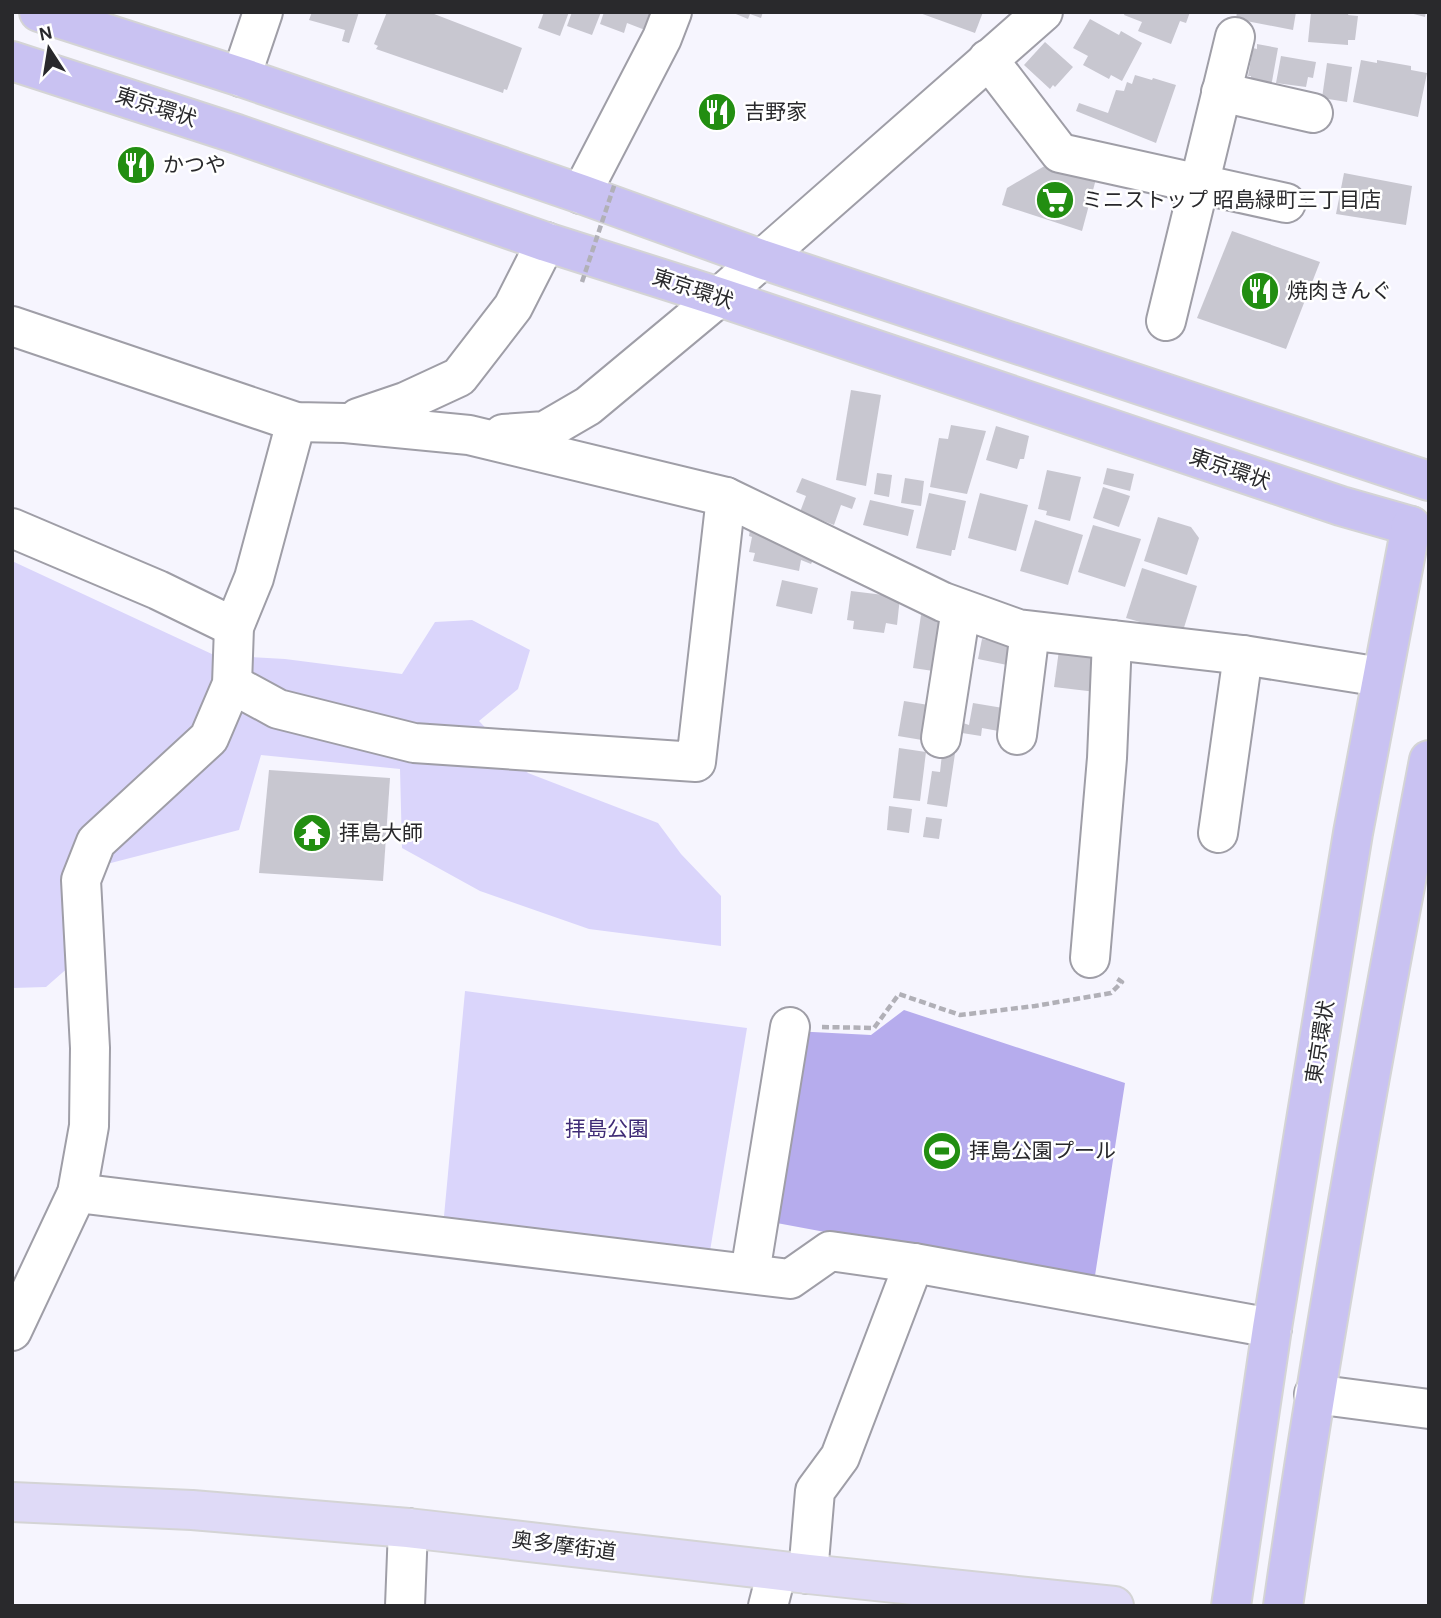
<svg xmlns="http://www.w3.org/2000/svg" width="1441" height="1618" font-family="Karla,'Noto Sans JP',sans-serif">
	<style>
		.green { fill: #dad5fb }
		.water { fill: #b6aced }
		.building { fill: #c8c7d0 }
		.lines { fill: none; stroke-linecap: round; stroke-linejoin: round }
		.minor-casing { stroke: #9f9ea7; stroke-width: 42 }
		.major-casing { stroke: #d4d4d5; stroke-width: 42 }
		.highway-casing { stroke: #d4d4d5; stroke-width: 42 }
		.path { stroke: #b1b0b7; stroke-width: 4.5; stroke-dasharray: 7 3.5; stroke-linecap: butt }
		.minor { stroke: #fff; stroke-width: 38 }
		.major { stroke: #dfdaf7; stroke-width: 38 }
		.highway { stroke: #c9c2f2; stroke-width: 38 }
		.path-bridge { stroke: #b1b0b7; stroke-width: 4.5; stroke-dasharray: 7 3.5; stroke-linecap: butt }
		.labels { text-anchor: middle; stroke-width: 5; stroke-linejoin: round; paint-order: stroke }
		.street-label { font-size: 21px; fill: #29292c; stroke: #fff }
		.poi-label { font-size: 21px; fill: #29292c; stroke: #fff; text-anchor: start }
		.park-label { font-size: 21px; fill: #3f2b76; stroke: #fff }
	</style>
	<rect width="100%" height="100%" fill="#f6f5fe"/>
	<!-- green -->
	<g class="green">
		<path d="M12,561L214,655L285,659L402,674L435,622L472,620L530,650L518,689L479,721L528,773L658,823L681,854L721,896V946L589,929L480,891L402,848L400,769L261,755L239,830L103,865L70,966L46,987L12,988Z"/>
		<path d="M465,991L747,1028L708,1263L443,1227Z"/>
	</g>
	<!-- water -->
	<path class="water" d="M904,1010L1125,1083L1094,1282L755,1219L793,1031L871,1035Z"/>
	<!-- building -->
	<g class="building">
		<path d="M312,12H359L349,43L342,41L345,30L309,20Z"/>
		<path d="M387,12H429L522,48L507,90L504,89L503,93L376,49L378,46L374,44Z"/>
		<path d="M544,12H569L560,36L538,28Z"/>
		<path d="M572,12H601L592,35L567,26Z"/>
		<path d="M604,12H652L645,30L627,23L624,33L600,24Z"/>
		<path d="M731,12H763L761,18L750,14L748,19Z"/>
		<path d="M917,12H983L975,33Z"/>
		<path d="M1125,12H1190L1186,23L1180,21L1171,44L1138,31L1142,22L1124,15Z"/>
		<path d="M1237,12H1296L1293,30L1236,19Z"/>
		<path d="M1311,12H1349L1348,15L1358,16L1355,40H1348V45L1308,42Z"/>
		<path d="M1406,12H1426L1425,17Z"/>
		<path d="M1090,19L1119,35L1121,31L1142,43L1122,81L1111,75L1109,79L1083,65L1088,56L1073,48Z"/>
		<path d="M1045,42L1073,67L1055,87L1053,85L1050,89L1024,65Z"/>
		<path d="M1257,44L1278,48L1271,87L1250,83L1251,76H1248L1253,48L1257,49Z"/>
		<path d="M1281,56L1316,62L1313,78L1308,77L1306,87L1276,83Z"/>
		<path d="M1361,60L1377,63V60L1411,66V70L1427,73L1418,117L1353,102Z"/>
		<path d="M1327,63L1352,67L1347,102L1322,98Z"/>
		<path d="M1135,75L1152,80L1153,78L1176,85L1156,143L1076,111L1079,103L1108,113L1116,90L1124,91L1127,82L1132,84Z"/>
		<path d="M1048,164L1096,179L1082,231L1002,205L1007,188Z"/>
		<path d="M1344,173L1412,186L1406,225L1336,214Z"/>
		<path d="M1232,231L1320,262L1286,349L1197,318Z"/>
		<path d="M851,390L881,395L866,486L836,480Z"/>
		<path d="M951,425L986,431L967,494L930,487L939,438L948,439Z"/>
		<path d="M996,426L1029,436L1024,459H1020L1017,469L986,460Z"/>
		<path d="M1107,468L1134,474L1130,491L1103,484Z"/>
		<path d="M1047,470L1081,477L1070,521L1046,515L1047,511L1038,509Z"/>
		<path d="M877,473L892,475L889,497L874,494Z"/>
		<path d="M802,478L856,498L852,509L841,505L834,525L800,512L806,496L796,492Z"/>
		<path d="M905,478L924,481L921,506L901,503Z"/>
		<path d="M1103,487L1130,496L1119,527L1093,518Z"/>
		<path d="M929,493L966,501L955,550H952L951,556L916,548Z"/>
		<path d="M980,493L1028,505L1016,551L968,538Z"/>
		<path d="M870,500L914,510L908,536L863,525Z"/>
		<path d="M1158,517L1191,527L1199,538L1187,575L1144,561Z"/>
		<path d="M1035,520L1083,535L1068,585L1020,571Z"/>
		<path d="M751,523L817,552L811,564L801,560L799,571L753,561L755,553L749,552L752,537L749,536Z"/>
		<path d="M1093,525L1141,539L1125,587L1078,572Z"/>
		<path d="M1142,568L1197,586L1182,634L1126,618Z"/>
		<path d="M782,580L818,588L812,614L776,606Z"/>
		<path d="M851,591L900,597L897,625L886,623L884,633L853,629L854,621L847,620Z"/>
		<path d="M921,615L948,619L940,672L913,668Z"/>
		<path d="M982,639L1017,646L1012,666L978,659Z"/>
		<path d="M1059,650L1101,655L1096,692L1054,687Z"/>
		<path d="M904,701L941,707L924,732L922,740L898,736Z"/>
		<path d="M973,703L1009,709L1004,732L982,728L981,736L962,733L963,723L969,725Z"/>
		<path d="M943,745L956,747L947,807L927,804L932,771L940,772Z"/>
		<path d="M899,748L926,752L920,801L893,798Z"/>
		<path d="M269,770L390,778L383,881L259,873Z"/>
		<path d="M889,806L912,809L909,833L887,830Z"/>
		<path d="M926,817L942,819L939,839L923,837Z"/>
	</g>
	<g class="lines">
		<!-- minor casing -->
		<g class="minor-casing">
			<g id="minor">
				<path d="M988,59L1060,153L1286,203"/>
				<path d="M241,77L263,12"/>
				<path d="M1221,92L1313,113"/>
				<path d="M581,194L662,38L672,12"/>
				<path d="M1166,321L1235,37"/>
				<path d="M12,326L296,422L345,423L469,435L726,497L943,602L1018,629L1243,655L1381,677"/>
				<path d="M358,418L405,402L459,377L513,307L546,242"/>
				<path d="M503,434L545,431L588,406L719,297L1043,12"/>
				<path d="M12,528L158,590L234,627"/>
				<path d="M232,684L278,709L414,743L696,762L726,497"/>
				<path d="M1017,735L1030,631"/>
				<path d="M941,738L961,609"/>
				<path d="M1218,833L1243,655"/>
				<path d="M1090,958L1107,758L1112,640"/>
				<path d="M77,1193L790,1279L830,1251L914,1263L1272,1328"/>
				<path d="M750,1273L790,1027"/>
				<path d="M12,1331L77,1193L89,1126L90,1048L81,880L96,842L209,738L232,684L234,627L254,578L296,422"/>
				<path d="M1314,1394L1429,1409"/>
				<path d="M808,1574L815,1491L840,1457L914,1263"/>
				<path d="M405,1606L408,1528"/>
				<path d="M768,1606L777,1571"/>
			</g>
		</g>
		<!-- major casing -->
		<g class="major-casing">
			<path id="major" d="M12,1502L192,1510L408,1528L808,1574L1114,1606"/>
		</g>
		<!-- highway casing -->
		<g class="highway-casing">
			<g id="highway">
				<path d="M39,12L241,77L581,194L761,259L1429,481"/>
				<path d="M12,61L237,134L546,242L719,297L1341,506L1411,526"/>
				<path d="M1231,1606L1272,1328L1353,833L1411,526"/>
				<path d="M1283,1606C1324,1323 1375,1041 1429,760"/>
			</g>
		</g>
		<!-- path -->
		<path class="path" d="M822,1027L874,1028L899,994L960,1015L1035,1006L1111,993L1122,982L1116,978"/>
		<!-- minor -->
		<use href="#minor" class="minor"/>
		<!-- major -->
		<use href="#major" class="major"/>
		<!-- highway -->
		<use href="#highway" class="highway"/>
		<!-- path-bridge -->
		<path class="path-bridge" d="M582,282L615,183"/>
	</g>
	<!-- icons -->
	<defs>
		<g id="restaurant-disc" transform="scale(2.0125)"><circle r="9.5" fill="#228e11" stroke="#fff"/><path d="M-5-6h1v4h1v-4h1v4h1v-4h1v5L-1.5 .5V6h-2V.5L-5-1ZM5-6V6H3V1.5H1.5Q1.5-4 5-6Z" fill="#fff"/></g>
		<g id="supermarket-disc" transform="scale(2.0125)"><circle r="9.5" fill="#228e11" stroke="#fff"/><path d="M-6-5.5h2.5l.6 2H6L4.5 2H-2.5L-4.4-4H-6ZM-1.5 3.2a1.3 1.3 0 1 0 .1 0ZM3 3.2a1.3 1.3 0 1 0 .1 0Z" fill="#fff"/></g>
		<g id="temple-disc" transform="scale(2.0125)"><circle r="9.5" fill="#228e11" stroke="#fff"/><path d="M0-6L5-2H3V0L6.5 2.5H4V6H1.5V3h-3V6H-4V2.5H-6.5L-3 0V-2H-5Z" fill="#fff"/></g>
		<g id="stadium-disc" transform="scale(2.0125)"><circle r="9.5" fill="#228e11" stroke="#fff"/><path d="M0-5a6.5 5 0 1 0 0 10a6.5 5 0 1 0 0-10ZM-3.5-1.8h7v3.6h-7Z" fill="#fff"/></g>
	</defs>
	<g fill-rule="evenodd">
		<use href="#restaurant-disc" x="717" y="112"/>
		<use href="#restaurant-disc" x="136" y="165"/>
		<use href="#supermarket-disc" x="1055" y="200"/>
		<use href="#restaurant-disc" x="1260" y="291"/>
		<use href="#temple-disc" x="312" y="833"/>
		<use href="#stadium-disc" x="942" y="1151"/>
	</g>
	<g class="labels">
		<!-- street labels -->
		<g class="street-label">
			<text transform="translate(156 107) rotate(18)" y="7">東京環状</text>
			<text transform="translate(693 289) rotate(18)" y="7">東京環状</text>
			<text transform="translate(1230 469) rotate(19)" y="7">東京環状</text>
			<text transform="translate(1320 1042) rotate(-81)" y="7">東京環状</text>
			<text transform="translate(564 1546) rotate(7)" y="7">奥多摩街道</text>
		</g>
		<!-- poi labels -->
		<g class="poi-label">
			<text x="744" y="119">吉野家</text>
			<text x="163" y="172">かつや</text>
			<text x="1082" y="207">ミニストップ 昭島緑町三丁目店</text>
			<text x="1287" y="298">焼肉きんぐ</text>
			<text x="339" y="840">拝島大師</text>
			<text x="969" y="1158">拝島公園プール</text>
		</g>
		<!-- park labels -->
		<g class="park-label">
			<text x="607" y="1136">拝島公園</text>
		</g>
	</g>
	<!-- border -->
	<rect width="1441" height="1618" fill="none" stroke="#29292c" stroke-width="28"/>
	<!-- north arrow -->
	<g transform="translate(49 49) rotate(348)" stroke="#ffffff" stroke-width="5" paint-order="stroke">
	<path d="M0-5L12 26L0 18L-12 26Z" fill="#29292c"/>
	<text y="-10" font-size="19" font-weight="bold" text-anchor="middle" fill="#29292c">N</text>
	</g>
</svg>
